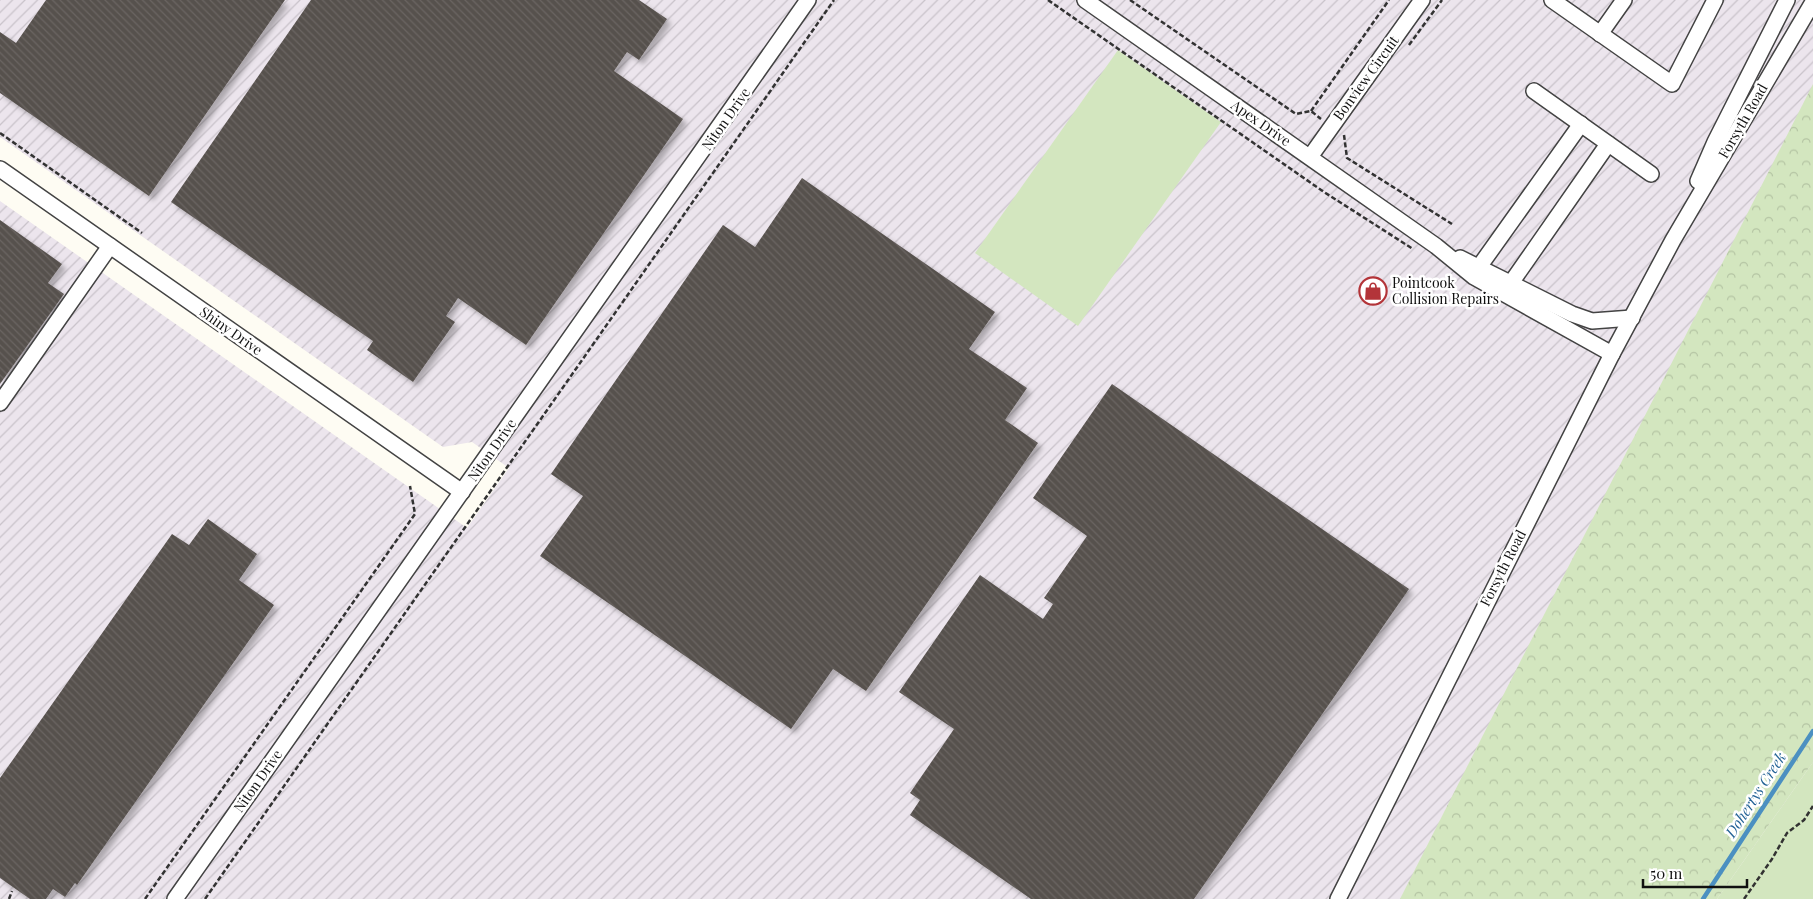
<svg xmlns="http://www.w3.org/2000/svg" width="1813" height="899" font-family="'Playfair Display',serif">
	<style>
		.industrial { fill: url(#industrial-furrows) }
		.grass { fill: #d3e6bf }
		.park { fill: url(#park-crowns) }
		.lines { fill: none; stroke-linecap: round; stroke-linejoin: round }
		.stream { stroke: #4b90c1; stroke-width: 4.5 }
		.building { fill: url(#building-back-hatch); filter: url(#shadow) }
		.minor-casing { stroke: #434343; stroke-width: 18 }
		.path { stroke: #323232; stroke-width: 2.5; stroke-dasharray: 5 2.5; stroke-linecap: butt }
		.minor { stroke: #fff; stroke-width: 15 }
		.labels { text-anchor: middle; stroke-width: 5; stroke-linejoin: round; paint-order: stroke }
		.street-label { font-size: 14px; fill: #101010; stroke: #fff }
		.poi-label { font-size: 14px; fill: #101010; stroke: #fff; text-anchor: start }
		.water-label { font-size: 15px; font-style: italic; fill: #246396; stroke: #fff }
	</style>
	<defs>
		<pattern id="industrial-furrows" width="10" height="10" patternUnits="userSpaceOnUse" patternTransform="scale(1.25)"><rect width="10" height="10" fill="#ece5ed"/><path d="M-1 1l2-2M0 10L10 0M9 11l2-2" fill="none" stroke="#c9c3ca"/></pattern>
		<pattern id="park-crowns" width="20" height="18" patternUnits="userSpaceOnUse" patternTransform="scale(1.25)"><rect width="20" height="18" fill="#d3e6bf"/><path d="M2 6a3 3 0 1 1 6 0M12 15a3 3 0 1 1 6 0" fill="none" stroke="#b4c4a3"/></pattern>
		<pattern id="building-back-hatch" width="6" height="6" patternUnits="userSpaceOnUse" patternTransform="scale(1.25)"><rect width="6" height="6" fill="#57514d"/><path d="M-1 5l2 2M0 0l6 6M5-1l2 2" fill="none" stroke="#6a6562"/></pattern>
		<filter id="shadow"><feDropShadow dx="4.5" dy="4.5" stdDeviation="2.5" flood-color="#0004"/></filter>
	</defs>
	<rect width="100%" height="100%" fill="#fefcf3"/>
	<!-- industrial -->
	<path class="industrial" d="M0,0H1813V762L1717,899H0V201L467,528L509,468L472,442L443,447L0,137Z"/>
	<!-- grass -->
	<g class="grass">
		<path d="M1118,50L1221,122L1078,326L975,253Z"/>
		<path d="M1813,762V899H1717Z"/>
	</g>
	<!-- park -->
	<path class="park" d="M1813,84V762L1717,899H1400Z"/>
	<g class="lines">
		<!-- stream -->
		<path class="stream" d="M1703,899L1813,731"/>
	</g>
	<!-- building -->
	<g class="building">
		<path d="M46,0H285L149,196L0,93V32L16,43Z"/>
		<path d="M311,0H639L667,19L639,60L627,52L614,71L683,119L526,345L458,298L446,316L455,322L413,382L367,350L373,341L171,202Z"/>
		<path d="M802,178L995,312L969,349L1027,388L1005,420L1038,443L866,691L833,669L791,729L540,556L583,496L551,474L723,225L755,247Z"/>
		<path d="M0,220L62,264L48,283L64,294L0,384Z"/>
		<path d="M1112,384L1409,589L1194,899H1031L910,815L920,800L910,793L954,729L899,692L980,575L1043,619L1053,604L1044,598L1087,536L1033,498Z"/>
		<path d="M208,519L257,554L239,580L274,605L77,885L75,883L65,897L53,889L46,899H30L0,878V778L172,534L189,545Z"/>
	</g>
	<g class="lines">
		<!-- minor casing -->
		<g class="minor-casing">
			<g id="minor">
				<path d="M1085,0L1436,246L1474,277L1612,354"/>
				<path d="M1552,0L1672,84L1715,0"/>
				<path d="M1600,34L1624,0"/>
				<path d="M1534,91L1651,174"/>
				<path d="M1310,157L1422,0"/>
				<path d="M0,169L462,492"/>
				<path d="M1698,181L1715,142L1787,0"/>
				<path d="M1460,258L1572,314L1592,321L1632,318"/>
				<path d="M1479,267L1581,124"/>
				<path d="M1511,283L1608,144"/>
				<path d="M0,403L110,246"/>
				<path d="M175,899L808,0"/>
				<path d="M1338,899L1612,354L1673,240L1813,2"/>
			</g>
		</g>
		<!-- path -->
		<g class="path">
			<path d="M1048,0L1324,192L1413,249"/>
			<path d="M1130,0L1296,114L1311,111L1321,119"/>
			<path d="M1409,45L1442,0"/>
			<path d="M1311,111L1389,0"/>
			<path d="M0,133L142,233"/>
			<path d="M1344,135L1347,158L1452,224"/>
			<path d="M9,899L12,891"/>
			<path d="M145,899L415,514L410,486"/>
			<path d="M205,899L834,0"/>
			<path d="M1744,899L1772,859L1787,833L1804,820L1813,806"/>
		</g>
		<!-- minor -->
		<use href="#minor" class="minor"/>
	</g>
	<!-- icons -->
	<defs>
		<g id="shop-ring" transform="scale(1.4375)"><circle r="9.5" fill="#fff" stroke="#b33439" stroke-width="1.5"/><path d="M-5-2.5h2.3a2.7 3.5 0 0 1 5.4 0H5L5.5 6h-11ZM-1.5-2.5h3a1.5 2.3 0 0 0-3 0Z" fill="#b33439"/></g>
	</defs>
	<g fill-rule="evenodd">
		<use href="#shop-ring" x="1373" y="291"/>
	</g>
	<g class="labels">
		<!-- street labels -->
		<g class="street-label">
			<text transform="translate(1366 78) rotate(-54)" y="5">Bonview Circuit</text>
			<text transform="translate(726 119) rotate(-55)" y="5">Niton Drive</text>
			<text transform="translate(1743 121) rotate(-60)" y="5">Forsyth Road</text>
			<text transform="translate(1261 123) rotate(35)" y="5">Apex Drive</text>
			<text transform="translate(231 331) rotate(35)" y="5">Shiny Drive</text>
			<text transform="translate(492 450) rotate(-55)" y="5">Niton Drive</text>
			<text transform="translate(1503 568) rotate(-63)" y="5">Forsyth Road</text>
			<text transform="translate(258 781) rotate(-55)" y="5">Niton Drive</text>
		</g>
		<!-- poi labels -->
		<g class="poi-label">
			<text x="1392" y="288">Pointcook<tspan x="1392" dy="16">Collision Repairs</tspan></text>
		</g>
		<!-- water labels -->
		<g class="water-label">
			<text transform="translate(1756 795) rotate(-57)" y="5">Dohertys Creek</text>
		</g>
	</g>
	<!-- scale -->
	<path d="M1643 879v8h104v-8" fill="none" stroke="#101010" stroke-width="2.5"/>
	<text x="1650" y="879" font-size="15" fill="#101010" stroke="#ffffff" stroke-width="4" paint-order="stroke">50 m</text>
</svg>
